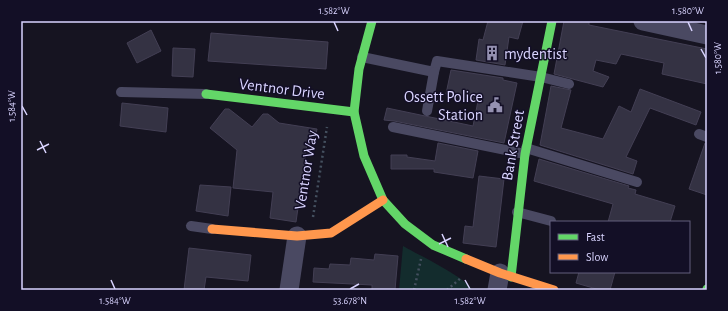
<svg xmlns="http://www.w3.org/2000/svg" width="728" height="311" font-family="'Alegreya Sans',sans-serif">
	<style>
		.green { fill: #132c2d }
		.building { fill: #343243; stroke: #433f54 }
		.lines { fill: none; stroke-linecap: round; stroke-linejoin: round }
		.path { stroke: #44505f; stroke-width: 2.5; stroke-dasharray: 2 3; stroke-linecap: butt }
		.lane { stroke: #4a4962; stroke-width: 10 }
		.street { stroke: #4a4962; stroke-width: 19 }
		.fast { stroke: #63d668; stroke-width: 9 }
		.slow { stroke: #ff974d; stroke-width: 9 }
		.ticks { fill: none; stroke: #d9d4ff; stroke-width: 1.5 }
		.labels { text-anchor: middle; stroke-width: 3; stroke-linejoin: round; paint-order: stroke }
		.poi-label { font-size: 16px; fill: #d9d4ff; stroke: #130f26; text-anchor: start }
		.street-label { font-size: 16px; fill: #d9d4ff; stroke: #130f26 }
		.neatline { fill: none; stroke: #d9d4ff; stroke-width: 1.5 }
		.ticks-label { font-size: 10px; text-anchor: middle; fill: #d9d4ff }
	</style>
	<rect width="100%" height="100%" fill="#161421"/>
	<!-- green -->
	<path class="green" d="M403,246C415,253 469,279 472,290H399Z"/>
	<!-- building -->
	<g class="building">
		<path d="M488,21H523L518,39L509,37L505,65L476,60L479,39L483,40Z"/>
		<path d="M564,21H589V25L707,49V84L662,74L664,63L621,54L616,64L596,60L593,71L609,77L603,87L554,74Z"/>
		<path d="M151,30L161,51L137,63L127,43Z"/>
		<path d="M211,33L328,42L326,69L208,61Z"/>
		<path d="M173,48L195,49L193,77L172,76Z"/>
		<path d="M451,70L503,78V80L517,83L504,143L394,121L384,120L387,108L473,126L478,101L446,94Z"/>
		<path d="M551,86L571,90L561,128L603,139L619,106L631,112L640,89L701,112L696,125L650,108L626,157L637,161L633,174L540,145Z"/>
		<path d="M122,103L168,108L166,132L120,126Z"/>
		<path d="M225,109H229L252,127L263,114H268L279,123L317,129L314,145L307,144L296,222L270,218L273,192L233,188L237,150L210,128Z"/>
		<path d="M438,143L478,151L473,178L434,172V169H391V155H407V157L435,161Z"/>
		<path d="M705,143H707V195L689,189Z"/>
		<path d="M539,159L629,186L628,188L636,190L635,194L675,206L670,222H608L613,204L534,181Z"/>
		<path d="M479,176L504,179L496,247L463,243L465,226L473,227Z"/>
		<path d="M200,185L231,187L228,216L196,211Z"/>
		<path d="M189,248L251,255L248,281L206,277L204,290H184Z"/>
		<path d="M375,254L398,256L395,290H372V285L313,282L314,268L329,269L330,264L350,265L351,258L374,260Z"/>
		<path d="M579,272H615L610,290H600L576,283Z"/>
	</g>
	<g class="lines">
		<!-- path -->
		<g class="path">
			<path d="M313,217L327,127"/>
			<path d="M414,290L421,259"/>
			<path d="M447,290L462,277"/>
		</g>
		<!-- lane -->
		<g class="lane">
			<path d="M362,57L434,72L437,61L541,77L569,84"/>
			<path d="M121,92L206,94"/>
			<path d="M427,111L434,72"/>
			<path d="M393,127L525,154"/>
			<path d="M699,134L707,137"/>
			<path d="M526,148L637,182"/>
			<path d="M517,212L551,221"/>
			<path d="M191,226L212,229"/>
		</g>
		<!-- street -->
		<g class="street">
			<path d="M643,21L707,35"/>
			<path d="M289,290L297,236"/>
			<path d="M497,290L500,273"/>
		</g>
		<!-- fast -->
		<g class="fast">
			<path d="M372,21L359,69L354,112L364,156L383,200L405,224L433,245L466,259"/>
			<path d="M206,94L354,112"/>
			<path d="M511,277L525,154L552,21"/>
			<path d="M707,289V290"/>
		</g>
		<!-- slow -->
		<g class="slow">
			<path d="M212,229L297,236L331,233L383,200"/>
			<path d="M466,259L500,273L554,290"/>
		</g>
	</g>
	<!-- ticks -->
	<path class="ticks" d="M334,22L338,31M688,22L692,31M701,49L706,58M22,106L27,115M40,141L46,153M37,150L49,144M442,234L448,247M439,244L451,238M111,280L115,289M465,280L470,289M350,289L359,284"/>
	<!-- icons -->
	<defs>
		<g id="building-bare" transform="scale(1.2)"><path d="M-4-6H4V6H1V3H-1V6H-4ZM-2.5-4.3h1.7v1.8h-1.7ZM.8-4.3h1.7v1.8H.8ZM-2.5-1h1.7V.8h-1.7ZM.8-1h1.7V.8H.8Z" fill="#9591b1" stroke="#130f26" stroke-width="2.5" paint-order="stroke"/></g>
		<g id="civic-bare" transform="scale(1.2)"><path d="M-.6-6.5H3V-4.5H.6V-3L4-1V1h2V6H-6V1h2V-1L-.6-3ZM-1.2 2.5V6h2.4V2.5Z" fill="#9591b1" stroke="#130f26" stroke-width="2.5" paint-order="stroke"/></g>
	</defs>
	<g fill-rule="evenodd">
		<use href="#building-bare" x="492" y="53"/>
		<use href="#civic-bare" x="495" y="105"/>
	</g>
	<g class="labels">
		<!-- poi labels -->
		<g class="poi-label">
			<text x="504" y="59">mydentist</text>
			<text x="483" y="102" text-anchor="end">Ossett Police<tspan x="483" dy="18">Station</tspan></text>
		</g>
		<!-- street labels -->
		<g class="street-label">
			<text transform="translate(282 88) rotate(7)" y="6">Ventnor Drive</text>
			<text transform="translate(512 145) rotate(-80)" y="6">Bank Street</text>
			<text transform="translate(305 170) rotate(-81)" y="6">Ventnor Way</text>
		</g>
	</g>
	<!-- border -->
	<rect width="728" height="311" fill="none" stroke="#130f26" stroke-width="44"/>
	<!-- legend -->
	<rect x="550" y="221" width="140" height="52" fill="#130f26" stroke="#625e7d"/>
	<rect x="558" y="234" width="20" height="6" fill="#63d668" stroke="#625e7d"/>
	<text x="586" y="241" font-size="12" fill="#d9d4ff">Fast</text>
	<rect x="558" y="254" width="20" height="6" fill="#ff974d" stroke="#625e7d"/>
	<text x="586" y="261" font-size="12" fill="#d9d4ff">Slow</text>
	<rect x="22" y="22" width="684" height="267" class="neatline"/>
	<g class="ticks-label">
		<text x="334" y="14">1.582°W</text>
		<text x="688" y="14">1.580°W</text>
		<text transform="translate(717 58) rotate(-90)" y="4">1.580°W</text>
		<text transform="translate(11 106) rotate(-90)" y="4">1.584°W</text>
		<text x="115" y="304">1.584°W</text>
		<text x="350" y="304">53.678°N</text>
		<text x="470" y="304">1.582°W</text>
	</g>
</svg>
